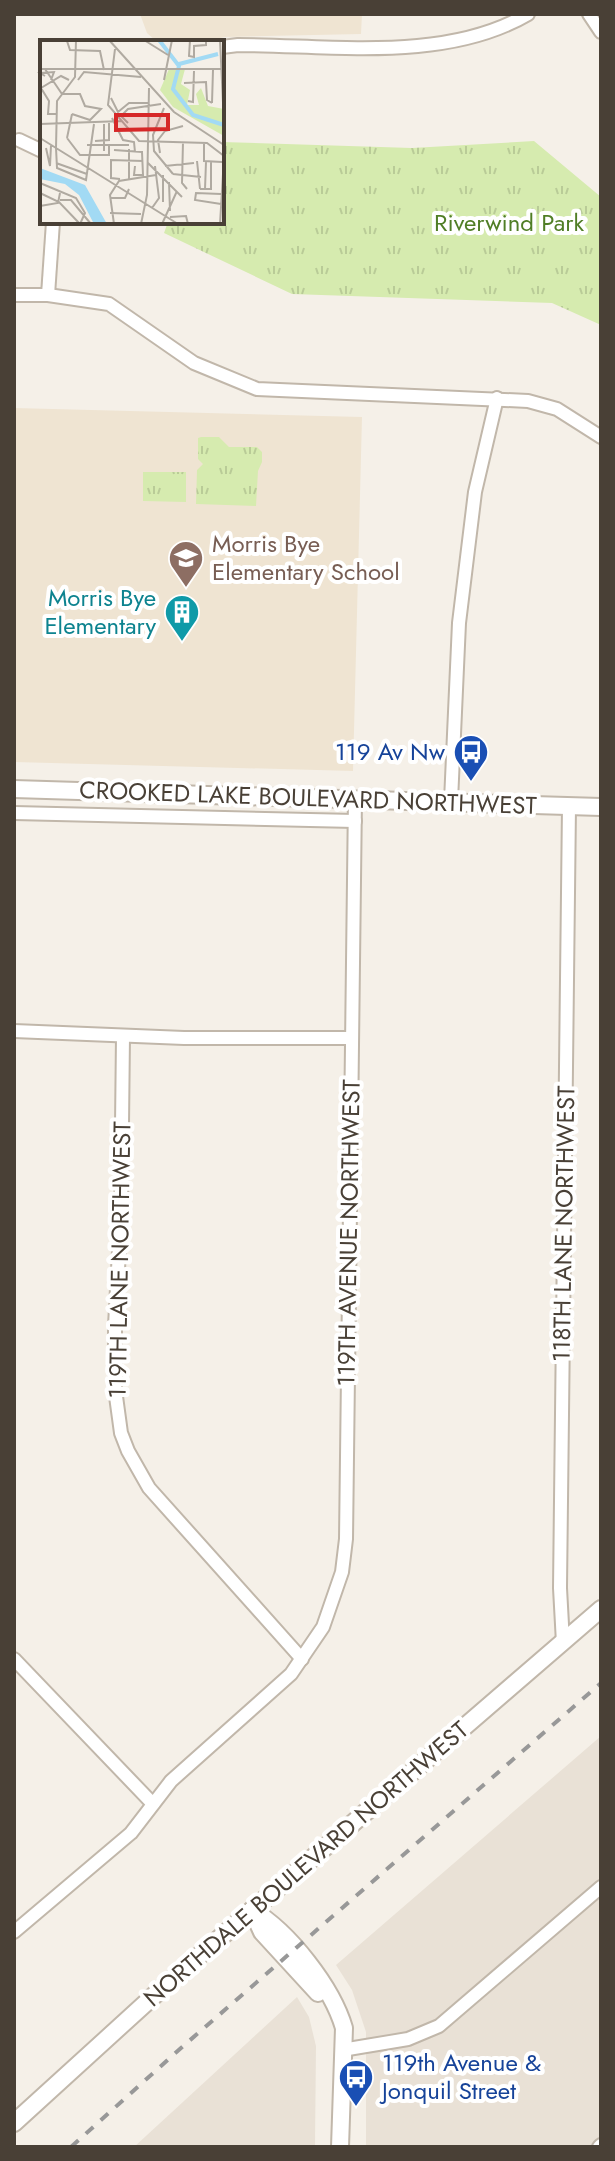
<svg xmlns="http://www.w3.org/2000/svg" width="615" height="2161" font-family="Jost,sans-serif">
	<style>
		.residential { fill: #e9e1d6 }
		.education { fill: #efe4d2 }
		.park { fill: url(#park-tufts) }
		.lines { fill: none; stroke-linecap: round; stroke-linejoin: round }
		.minor-casing { stroke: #c1b7aa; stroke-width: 16 }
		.tertiary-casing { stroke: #c1b7aa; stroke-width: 20 }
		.minor { stroke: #fff; stroke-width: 12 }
		.tertiary { stroke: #fff; stroke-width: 16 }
		.rail { stroke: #989898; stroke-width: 4; stroke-dasharray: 10 10; stroke-linecap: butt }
		.labels { text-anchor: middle; stroke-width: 8; stroke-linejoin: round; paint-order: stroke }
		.park-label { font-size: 24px; fill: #507e26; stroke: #fff }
		.education-label { font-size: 24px; fill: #785e54; stroke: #fff; text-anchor: start }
		.culture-label { font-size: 24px; fill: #0d838f; stroke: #fff; text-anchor: end }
		.transit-label { font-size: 24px; fill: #164399; stroke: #fff; text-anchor: end }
		.street-label { font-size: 24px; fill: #494036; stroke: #fff }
		.inset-river { fill: none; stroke: #a2daf4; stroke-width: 4 }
		.inset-road { fill: none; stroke: #b0aaa1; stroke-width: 2 }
		.view { fill: #d62828; fill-opacity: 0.15; stroke: #d62828; stroke-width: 4 }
		.inset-edge { fill: none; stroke: #494036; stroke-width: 4 }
	</style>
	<defs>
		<pattern id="park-tufts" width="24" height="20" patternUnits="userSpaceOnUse" patternTransform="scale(2)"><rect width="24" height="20" fill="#d6ebaf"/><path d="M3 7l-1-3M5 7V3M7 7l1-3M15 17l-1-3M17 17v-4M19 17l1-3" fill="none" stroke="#b9cb97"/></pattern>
	</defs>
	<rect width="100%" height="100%" fill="#f5f0e8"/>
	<!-- residential -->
	<g class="residential">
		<path d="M601,1736V2147H366V2032L352,1990L336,1965Z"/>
		<path d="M297,1997L309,2017L316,2046L315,2147H134Z"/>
	</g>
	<!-- education -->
	<g class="education">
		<path d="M140,14H362L361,34L225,37L200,42H157L147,33Z"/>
		<path d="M14,408L362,417L353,771L14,762Z"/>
	</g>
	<!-- park -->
	<g class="park">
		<path d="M534,141L601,197V325L552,303L292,294L164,233L168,222H222V142L412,148Z"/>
		<path d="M201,437H219L229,447H257L262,452V462L258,471L256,506L196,504L197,470L203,464L198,459V438Z"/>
		<path d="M143,472H186V502L143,501Z"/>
	</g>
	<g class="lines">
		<!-- minor casing -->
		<g class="minor-casing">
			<g id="minor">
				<path d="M589,14L601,32"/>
				<path d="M222,47L238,45C330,45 445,63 528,14"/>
				<path d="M19,140L42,151"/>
				<path d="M14,295H48L109,304L194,363L257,389L528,401L557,409L601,437"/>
				<path d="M48,295L53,222"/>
				<path d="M451,801L459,623L475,492L497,398"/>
				<path d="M14,813L355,821"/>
				<path d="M14,1031L184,1038H351"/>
				<path d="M123,1036L121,1213L115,1326V1389L121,1433L128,1451L149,1488L302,1659"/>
				<path d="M563,1643L560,1588L569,806"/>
				<path d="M14,1659L153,1804"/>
				<path d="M14,1932L131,1833L171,1781L291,1674L323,1627L342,1572L346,1539L355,798"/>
				<path d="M342,2050L408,2039L439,2026L601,1887"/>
				<path d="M599,2147L601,2145"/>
			</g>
		</g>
		<!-- tertiary casing -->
		<g class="tertiary-casing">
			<g id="tertiary">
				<path d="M14,789L601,807"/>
				<path d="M252,1910C289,1932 332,1987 344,2028L340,2147"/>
				<path d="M252,1910L262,1932L318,1993"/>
				<path d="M14,2123L170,1981L601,1609"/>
			</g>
		</g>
		<!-- minor -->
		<use href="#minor" class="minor"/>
		<!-- tertiary -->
		<use href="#tertiary" class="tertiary"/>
		<!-- rail -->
		<path class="rail" d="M71,2147L181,2048L601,1683"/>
	</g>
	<!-- icons -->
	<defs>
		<g id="school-pin" transform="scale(1.8)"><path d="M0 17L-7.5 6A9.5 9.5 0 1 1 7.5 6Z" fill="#8d6e63" stroke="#fff"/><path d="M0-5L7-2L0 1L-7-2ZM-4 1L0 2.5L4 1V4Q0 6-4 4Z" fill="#fff"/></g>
		<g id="building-pin" transform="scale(1.8)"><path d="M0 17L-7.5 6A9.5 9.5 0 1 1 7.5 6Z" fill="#0f9aa8" stroke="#fff"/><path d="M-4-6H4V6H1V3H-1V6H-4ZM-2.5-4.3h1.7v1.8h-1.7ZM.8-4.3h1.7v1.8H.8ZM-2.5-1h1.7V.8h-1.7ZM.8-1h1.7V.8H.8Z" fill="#fff"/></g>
		<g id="bus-pin" transform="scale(1.8)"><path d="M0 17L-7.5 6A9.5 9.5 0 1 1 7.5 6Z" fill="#1a4fb4" stroke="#fff"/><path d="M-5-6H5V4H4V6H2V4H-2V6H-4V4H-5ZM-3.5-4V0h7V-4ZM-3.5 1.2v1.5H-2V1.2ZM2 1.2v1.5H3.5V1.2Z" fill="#fff"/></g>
	</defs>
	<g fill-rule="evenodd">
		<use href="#school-pin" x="186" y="558"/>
		<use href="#building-pin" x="182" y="612"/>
		<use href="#bus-pin" x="471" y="752"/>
		<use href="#bus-pin" x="356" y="2077"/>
	</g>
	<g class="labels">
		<!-- park labels -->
		<g class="park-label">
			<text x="509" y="231">Riverwind Park</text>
		</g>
		<!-- education labels -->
		<g class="education-label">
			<text x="212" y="552">Morris Bye<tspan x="212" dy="28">Elementary School</tspan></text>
		</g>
		<!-- culture labels -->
		<g class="culture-label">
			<text x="156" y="606">Morris Bye<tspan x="156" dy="28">Elementary</tspan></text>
		</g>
		<!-- transit labels -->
		<g class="transit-label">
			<text x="445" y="760">119 Av Nw</text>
			<text x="382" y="2071" text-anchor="start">119th Avenue &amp;<tspan x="382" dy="28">Jonquil Street</tspan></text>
		</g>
		<!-- street labels -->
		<g class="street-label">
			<text transform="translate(308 798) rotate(2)" y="8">CROOKED LAKE BOULEVARD NORTHWEST</text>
			<text transform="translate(564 1224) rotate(-89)" y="8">118TH LANE NORTHWEST</text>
			<text transform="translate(349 1233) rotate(-89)" y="8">119TH AVENUE NORTHWEST</text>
			<text transform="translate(120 1260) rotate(-89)" y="8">119TH LANE NORTHWEST</text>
			<text transform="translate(306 1864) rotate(-41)" y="8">NORTHDALE BOULEVARD NORTHWEST</text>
		</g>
	</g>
	<!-- overview -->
	<g transform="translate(40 40)">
		<rect width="184" height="184" fill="#f5f0e8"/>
		<path d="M129,29H145L141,44L150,50L147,65H159L156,54L161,48L168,66L184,69V96L133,67L120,50Z" fill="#d6ebaf"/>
		<path d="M0,128L45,145L67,184H54L39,155L25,144L0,139Z" fill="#a2daf4"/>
		<path class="inset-river" d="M119,0L139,26L133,49L153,75L184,85M139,24L178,14"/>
		<path class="inset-road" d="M69,0L134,72L184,105M104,0L128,15M150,0L149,16L154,17V6L166,5V0M180,0L183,63M27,1L30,10L60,11L64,30M75,9L68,65L99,101L167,103L184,116M0,29H184M5,29L22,54H40L45,66L61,69L50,80L32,74M5,36L0,33L14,32L11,40M38,40L44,32L101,37M124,40L132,0M144,43L166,42L167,60L172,63M71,58L78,72L89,63H109M148,61L153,62L154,31M172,63L173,30M124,68L113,95L114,111L133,134M16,74H8L9,61L1,48L21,36L29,40M72,78L83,100L94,102L95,112M88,83L81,76L88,69L121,64M0,84L82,81M0,98L138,184M27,98L40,115H69V105M27,98L32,74M55,101L69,100V83M143,102L142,143L147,149M164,103V121L182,122M47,105H89M6,108L10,126L11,105M16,108L17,128L46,140L54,84M16,108L17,61L35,37L36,0M74,110L102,112L103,135H94L95,126M64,111V84M120,113L118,100L125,91L143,86M157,121L160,149M16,123L47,134M108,123L142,157M125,126L154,123M133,134L161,137M123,135V162M80,139L71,138V120L103,121M89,139V109M129,142L130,171M0,143L36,158L45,173L40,184M160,149H171V121M165,149L166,122M0,153L19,162L40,184M181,154L156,153L155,160L181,164M70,158H85L89,149M20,160H31L51,184M0,166L18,163L20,153M112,168L119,158L115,126M70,173L101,174M130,177L146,176L148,184M74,184L70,155L79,141L116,135M101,184L107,155L109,48M122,184L137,151M180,184L184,117"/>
		<path class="view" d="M76,75H128V89L76,90Z"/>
		<rect width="184" height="184" class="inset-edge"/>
	</g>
	<!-- border -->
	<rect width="615" height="2161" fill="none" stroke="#494036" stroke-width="32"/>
</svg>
